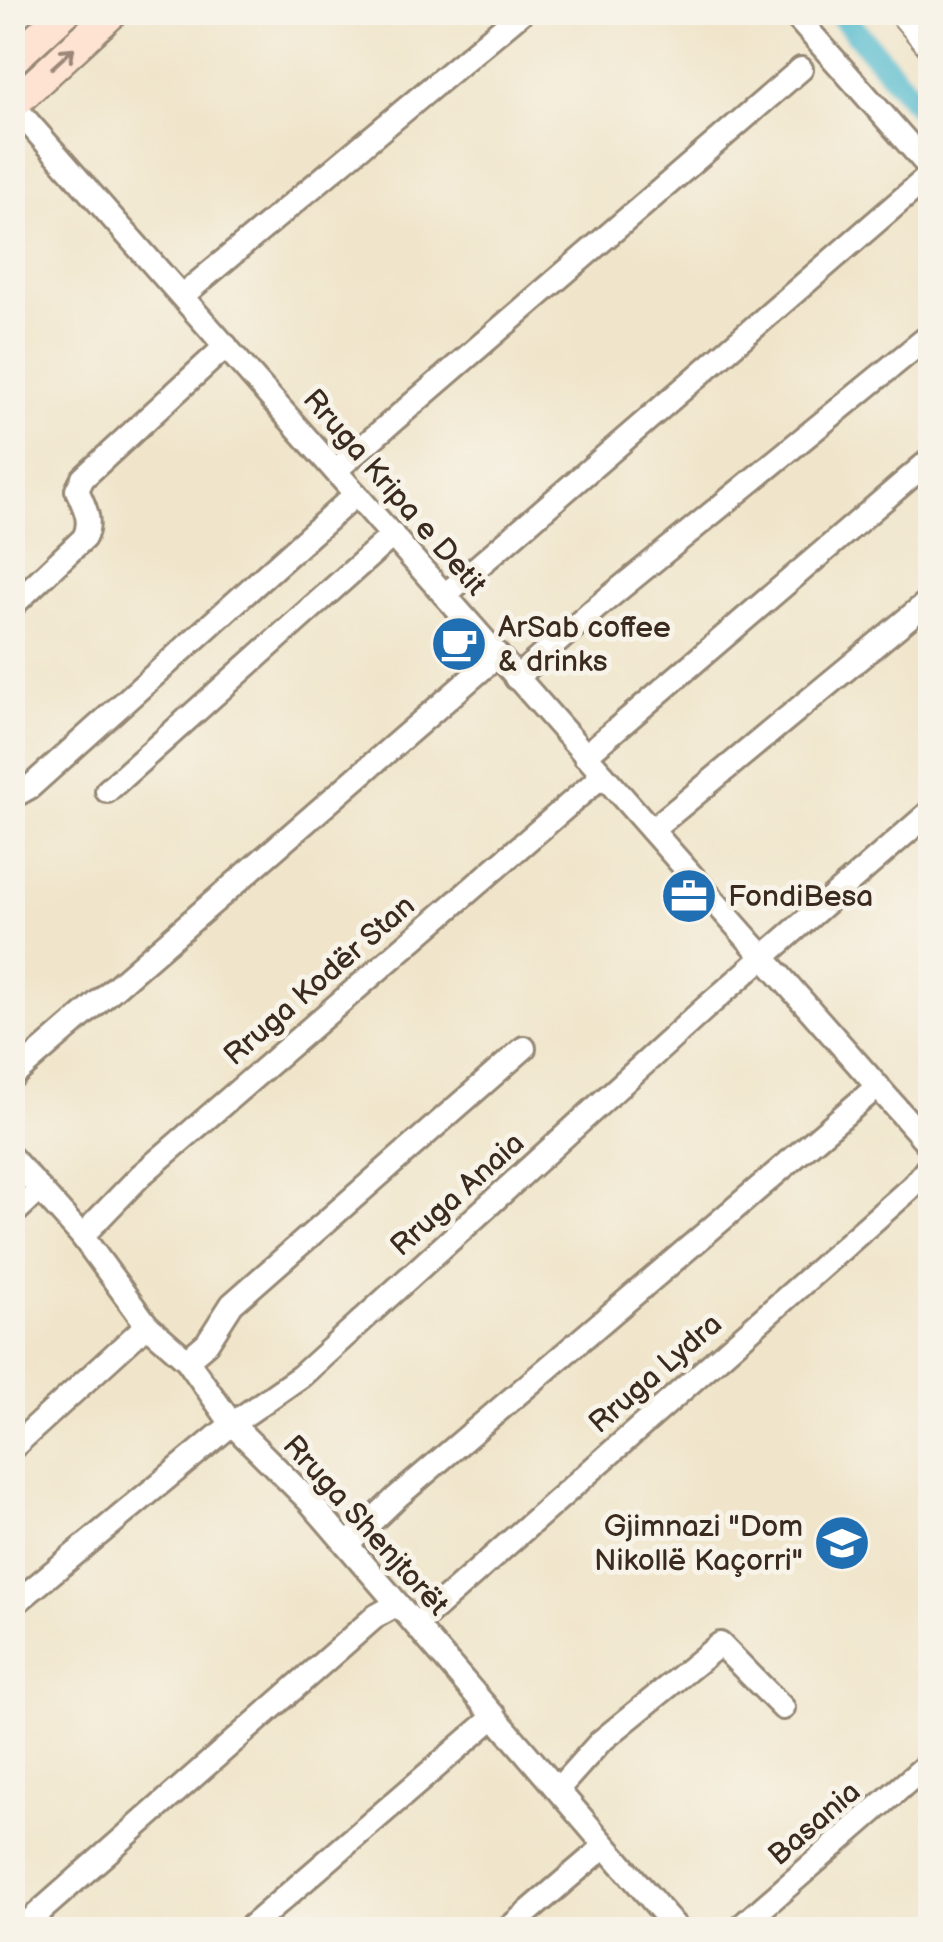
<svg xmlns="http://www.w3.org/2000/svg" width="943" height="1942" font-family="'Balsamiq Sans',sans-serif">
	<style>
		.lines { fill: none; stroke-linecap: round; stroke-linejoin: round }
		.canal { stroke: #52bbcf; stroke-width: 25 }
		.minor-casing { stroke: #968874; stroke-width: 28 }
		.tertiary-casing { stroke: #968874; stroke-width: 32 }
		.secondary-casing { stroke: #968874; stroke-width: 35 }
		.minor { stroke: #fff; stroke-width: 22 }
		.tertiary { stroke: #fff; stroke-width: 28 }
		.secondary { stroke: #fee3d2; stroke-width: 30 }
		.oneway { stroke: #9c8678 }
		.labels { text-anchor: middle; stroke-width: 10; stroke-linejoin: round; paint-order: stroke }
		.street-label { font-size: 30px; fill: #3b2a1e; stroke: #f7f3e8 }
		.poi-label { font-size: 30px; fill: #3b2a1e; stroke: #f7f3e8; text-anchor: start }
	</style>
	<rect width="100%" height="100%" fill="#f7f3e8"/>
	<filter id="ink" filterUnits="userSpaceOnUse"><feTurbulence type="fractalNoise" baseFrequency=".01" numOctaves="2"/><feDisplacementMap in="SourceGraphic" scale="20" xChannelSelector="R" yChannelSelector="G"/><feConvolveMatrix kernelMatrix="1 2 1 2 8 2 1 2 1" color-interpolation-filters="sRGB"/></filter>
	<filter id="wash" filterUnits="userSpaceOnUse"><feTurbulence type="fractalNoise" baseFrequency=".0048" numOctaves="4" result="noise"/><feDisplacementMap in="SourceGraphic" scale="40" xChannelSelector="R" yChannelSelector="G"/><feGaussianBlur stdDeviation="2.25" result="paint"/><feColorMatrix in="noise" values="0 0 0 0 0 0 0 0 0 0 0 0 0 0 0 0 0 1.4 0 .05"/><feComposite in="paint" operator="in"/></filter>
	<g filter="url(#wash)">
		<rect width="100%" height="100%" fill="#f0e5ca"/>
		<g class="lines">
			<!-- canal -->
			<path class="canal" d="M839,12L930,119"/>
		</g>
	</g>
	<g filter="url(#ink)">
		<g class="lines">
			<!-- minor casing -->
			<g class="minor-casing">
				<g id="minor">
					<path d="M792,12L930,168"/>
					<path d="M12,104L930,1146"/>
					<path d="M182,296L522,12"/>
					<path d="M336,470L801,69"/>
					<path d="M445,595L930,175"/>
					<path d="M12,606L84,538C93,521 84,506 77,490L83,478L226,346"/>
					<path d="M516,678L596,608L930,335"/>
					<path d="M585,756L930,460"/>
					<path d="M107,791L393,535"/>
					<path d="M12,797L30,787L356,494"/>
					<path d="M652,830L930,600"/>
					<path d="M12,1077L497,656"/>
					<path d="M12,1158L82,1236L147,1325L187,1360L232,1424L310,1502L678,1930"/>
					<path d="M12,1215L40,1189"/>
					<path d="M82,1236L141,1175L603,775"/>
					<path d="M187,1360L207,1343L232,1304L524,1048"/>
					<path d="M12,1448L147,1325"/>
					<path d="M347,1545L397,1497L878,1086"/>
					<path d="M12,1606L232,1424L301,1376L703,1010L930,812"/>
					<path d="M416,1625L914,1185L930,1165"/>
					<path d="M558,1789L600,1742L720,1644L783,1708"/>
					<path d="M19,1930L376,1616L396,1605"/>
					<path d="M247,1930L495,1716"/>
					<path d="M507,1930L604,1847"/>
					<path d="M737,1930L930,1762"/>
				</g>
			</g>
			<!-- tertiary casing -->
			<g class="tertiary-casing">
				<path id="tertiary" d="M903,12L930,44"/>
			</g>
			<!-- secondary casing -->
			<g class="secondary-casing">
				<g id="secondary">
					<path d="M12,60L65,12"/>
					<path d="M12,105L113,12"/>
				</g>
			</g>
			<!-- minor -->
			<use href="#minor" class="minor"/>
			<!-- tertiary -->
			<use href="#tertiary" class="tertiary"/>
			<!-- secondary -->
			<use href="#secondary" class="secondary"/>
		</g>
		<!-- one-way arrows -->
		<defs><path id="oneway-shaft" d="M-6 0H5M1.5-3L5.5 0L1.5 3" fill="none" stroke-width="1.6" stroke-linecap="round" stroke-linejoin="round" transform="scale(2.5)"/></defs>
		<use class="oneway" href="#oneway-shaft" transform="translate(63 58) rotate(-42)"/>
	</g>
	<!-- icons -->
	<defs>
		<g id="cafe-disc" transform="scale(2.875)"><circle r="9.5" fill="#1f6fb2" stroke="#f7f3e8"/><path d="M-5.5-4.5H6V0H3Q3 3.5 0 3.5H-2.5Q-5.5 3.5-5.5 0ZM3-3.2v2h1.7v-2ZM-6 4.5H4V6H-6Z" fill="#fff"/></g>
		<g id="office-disc" transform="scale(2.875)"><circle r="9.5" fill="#1f6fb2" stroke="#f7f3e8"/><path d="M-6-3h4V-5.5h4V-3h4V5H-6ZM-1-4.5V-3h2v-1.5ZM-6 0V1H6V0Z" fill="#fff"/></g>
		<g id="school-disc" transform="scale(2.875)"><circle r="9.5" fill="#1f6fb2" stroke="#f7f3e8"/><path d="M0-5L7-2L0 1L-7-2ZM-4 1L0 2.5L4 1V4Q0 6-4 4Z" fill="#fff"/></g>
	</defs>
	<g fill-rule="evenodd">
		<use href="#cafe-disc" x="459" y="644"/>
		<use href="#office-disc" x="689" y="896"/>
		<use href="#school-disc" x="842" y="1543"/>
	</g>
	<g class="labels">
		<!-- street labels -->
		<g class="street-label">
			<text transform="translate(395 492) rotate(49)" y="10">Rruga Kripa e Detit</text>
			<text transform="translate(319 980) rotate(-41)" y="10">Rruga Kodër Stan</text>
			<text transform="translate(457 1194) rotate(-42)" y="10">Rruga Anaia</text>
			<text transform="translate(655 1373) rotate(-41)" y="10">Rruga Lydra</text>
			<text transform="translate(366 1525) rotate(48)" y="10">Rruga Shenjtorët</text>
			<text transform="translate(814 1823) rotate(-41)" y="10">Basania</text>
		</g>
		<!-- poi labels -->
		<g class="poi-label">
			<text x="498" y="637">ArSab coffee<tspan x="498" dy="34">&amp; drinks</tspan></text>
			<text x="728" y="906">FondiBesa</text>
			<text x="803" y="1536" text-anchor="end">Gjimnazi "Dom<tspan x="803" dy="34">Nikollë Kaçorri"</tspan></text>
		</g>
	</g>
	<!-- margin -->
	<rect width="943" height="1942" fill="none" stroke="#f7f3e8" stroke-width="50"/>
</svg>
